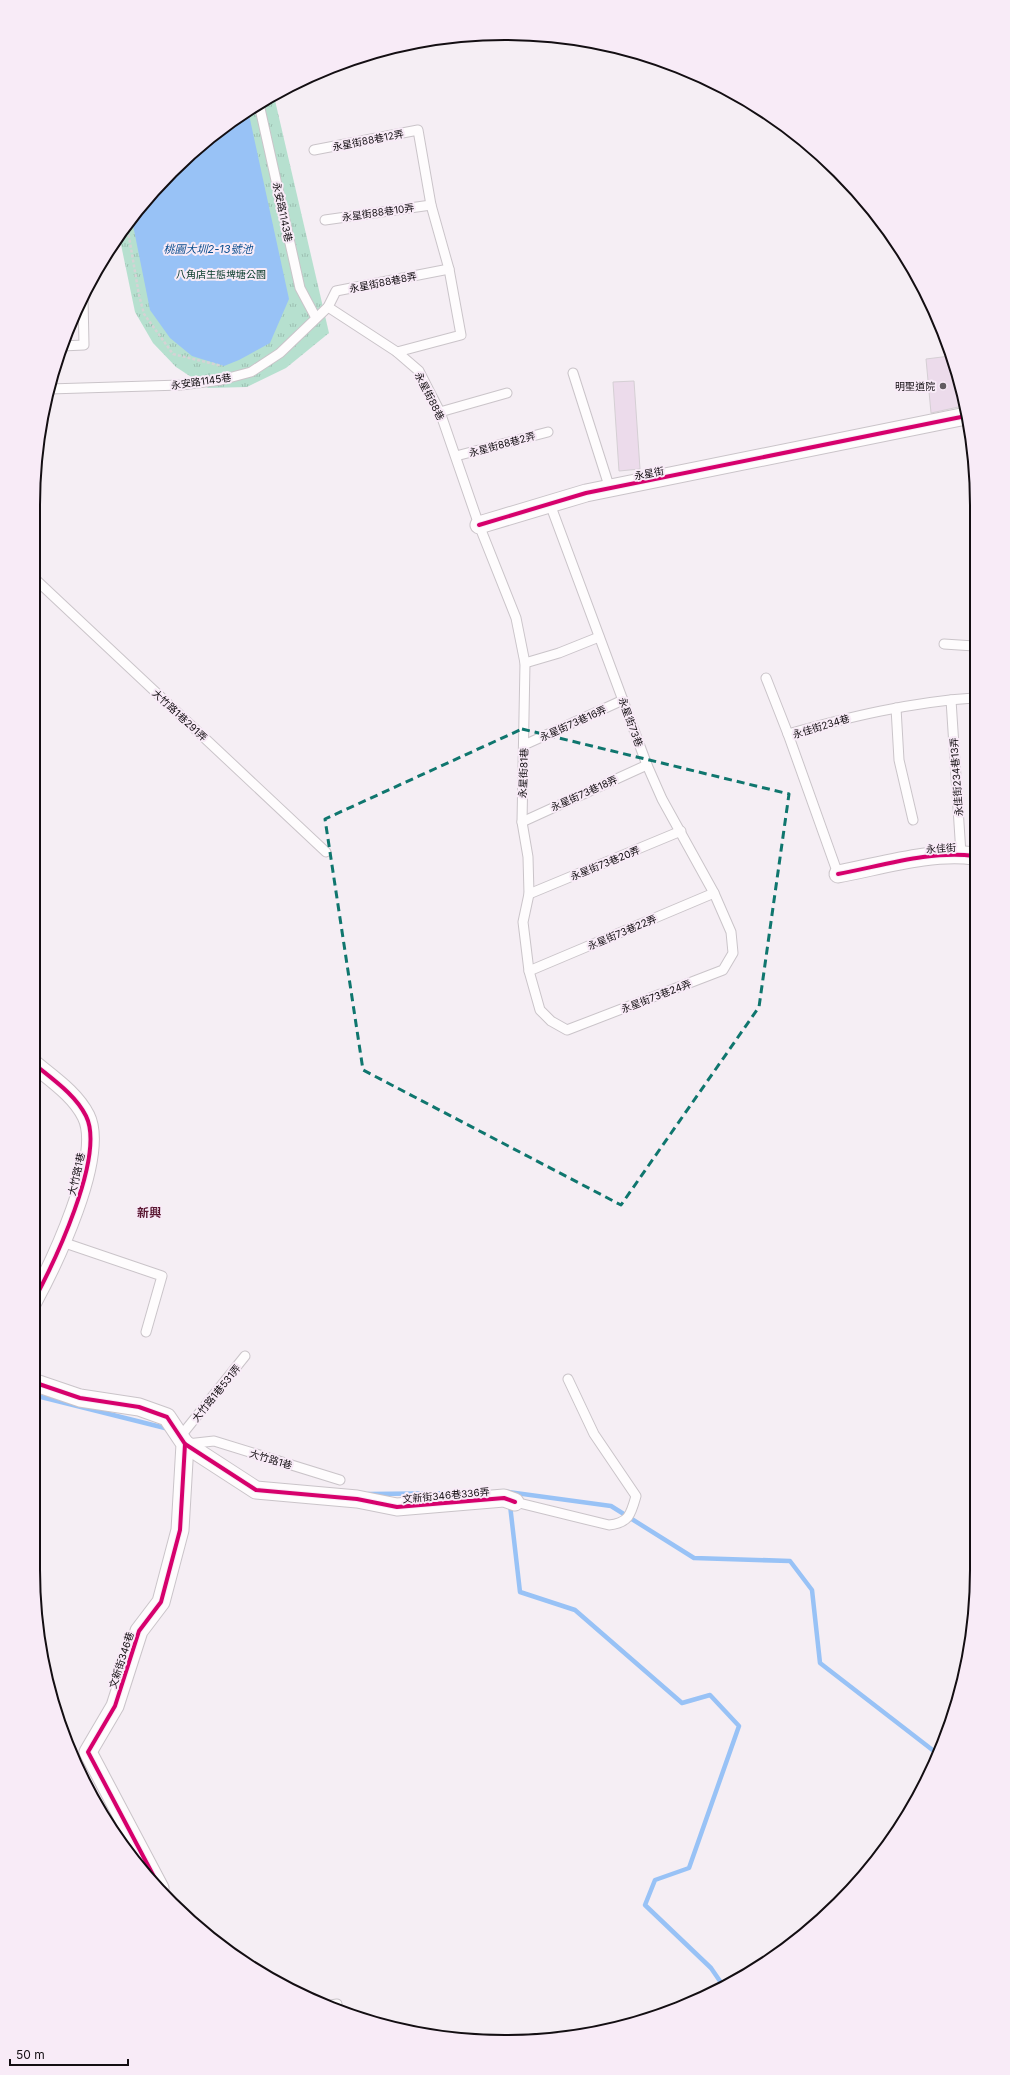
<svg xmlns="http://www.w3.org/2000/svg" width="1010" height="2075" font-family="Inter,'Noto Sans TC',sans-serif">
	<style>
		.park { fill: url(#park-tufts) }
		.water { fill: #98c2f6 }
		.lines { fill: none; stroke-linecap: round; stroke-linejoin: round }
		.stream { stroke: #98c2f6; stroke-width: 4.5 }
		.building { fill: #ecdbeb; stroke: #d5cfd4 }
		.service-casing { stroke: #cac4c9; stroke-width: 11 }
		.minor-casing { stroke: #cac4c9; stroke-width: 19 }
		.path { stroke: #d5d3d5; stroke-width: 2.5; stroke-dasharray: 3 2; stroke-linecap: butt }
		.service { stroke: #fefcfd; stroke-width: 9 }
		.minor { stroke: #fefcfd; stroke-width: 17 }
		.cycleway-casing { stroke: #f8ebf7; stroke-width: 6 }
		.cycleway { stroke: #d6006c; stroke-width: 4 }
		.marked { fill: none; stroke: #0f766e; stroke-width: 3; stroke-dasharray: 8 5; stroke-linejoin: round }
		.poi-dot { fill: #625c61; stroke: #f8ebf7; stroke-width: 1.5 }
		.labels { text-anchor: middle; stroke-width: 4; stroke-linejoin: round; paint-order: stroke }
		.street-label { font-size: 10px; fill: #130e12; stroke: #f8ebf7 }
		.park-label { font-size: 10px; fill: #023624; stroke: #f8ebf7 }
		.poi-label { font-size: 10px; fill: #130e12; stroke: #f8ebf7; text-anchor: end }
		.water-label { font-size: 11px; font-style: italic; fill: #0b4e8e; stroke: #f8ebf7 }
		.quarter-label { font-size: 12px; font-weight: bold; fill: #5a1732; stroke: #f8ebf7 }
		.rim { fill: none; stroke: #130e12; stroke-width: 2 }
	</style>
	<defs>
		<pattern id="park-tufts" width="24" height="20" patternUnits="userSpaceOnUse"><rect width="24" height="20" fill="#b6e0cf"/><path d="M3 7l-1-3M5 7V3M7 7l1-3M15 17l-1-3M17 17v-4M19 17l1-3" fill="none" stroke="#9cbfb1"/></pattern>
	</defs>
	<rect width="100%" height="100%" fill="#f5eef4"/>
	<!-- park -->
	<path class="park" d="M274,96L329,333L286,368L247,387L208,388L176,367L153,343L135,312L119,235L171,171L243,112Z"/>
	<!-- water -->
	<path class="water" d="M248,110L289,299L270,343L239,360L224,366L192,356L170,338L150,310L132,220L171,171Z"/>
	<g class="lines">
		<!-- stream -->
		<g class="stream">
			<path d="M33,1395L169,1429"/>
			<path d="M508,1492L611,1506L694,1558L790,1561L812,1590L820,1663L939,1755"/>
			<path d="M368,1494L465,1493"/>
			<path d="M510,1505L520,1592L575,1610L682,1703L710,1695L739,1726L689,1868L655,1880L645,1905L711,1968L724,1987"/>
		</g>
	</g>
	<!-- building -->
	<g class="building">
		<path d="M950,356L963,406L931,413L926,359Z"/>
		<path d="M634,381L640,469L619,471L613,382Z"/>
	</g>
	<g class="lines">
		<!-- service casing -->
		<g class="service-casing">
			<g id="service">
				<path d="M259,104L300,288L316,318"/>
				<path d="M314,150L418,130L431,205L449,269L461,335L397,352"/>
				<path d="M325,220L431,205"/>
				<path d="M328,307L397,352L419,371L440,412L479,525L516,618L525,663L522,822L528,857L529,894L523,922L529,971L540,1010L551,1021L567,1030L723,970L733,953L731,932L714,893L662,799L647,765L550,504"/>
				<path d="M62,346L84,345L83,298"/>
				<path d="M573,373L610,489"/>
				<path d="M49,389L181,385L221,380L251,372L280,353L328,307L336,291L449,269"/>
				<path d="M440,412L507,393"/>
				<path d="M456,456L548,432"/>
				<path d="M33,577L326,852"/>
				<path d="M944,644L974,646"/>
				<path d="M525,663L559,653L599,637"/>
				<path d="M766,678L788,734"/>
				<path d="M951,700L961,854"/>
				<path d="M896,708L899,760L913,820"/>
				<path d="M524,745L623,700"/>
				<path d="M522,822L647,765"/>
				<path d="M838,874L788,734C849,717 911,702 974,698"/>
				<path d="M529,894L681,831"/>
				<path d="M529,971L714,893"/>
				<path d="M62,1242L162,1276L146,1332"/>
				<path d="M180,1437L245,1356"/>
				<path d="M187,1444L214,1441L340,1480"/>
				<path d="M515,1502L609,1525C629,1523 631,1514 636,1496L594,1434L568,1379"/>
				<path d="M324,2006L337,2004"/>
			</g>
		</g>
		<!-- minor casing -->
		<g class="minor-casing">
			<g id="minor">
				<path d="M479,525L586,493L966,416"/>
				<path d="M838,874C881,866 932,850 974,856"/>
				<path d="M33,1302C53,1265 106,1156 86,1116C75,1094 52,1079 33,1063"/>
				<path d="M33,1382L80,1398L139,1407L167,1417L185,1444L180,1530L161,1602L139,1631L115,1706L88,1752L160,1888"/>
				<path d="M185,1444L256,1490L357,1499L397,1507L504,1498L515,1502"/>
			</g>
		</g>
		<!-- path -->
		<path class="path" d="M127,225L139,295L144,314L173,354L222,366"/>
		<!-- service -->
		<use href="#service" class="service"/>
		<!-- minor -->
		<use href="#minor" class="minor"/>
		<!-- cycleway casing -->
		<g class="cycleway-casing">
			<g id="cycleway">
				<path d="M479,525L586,493L966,416"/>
				<path d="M838,874C881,866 932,850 974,856"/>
				<path d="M33,1302C53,1265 106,1156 86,1116C75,1094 52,1079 33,1063"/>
				<path d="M33,1382L80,1398L139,1407L167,1417L185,1444L180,1530L161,1602L139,1631L115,1706L88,1752L160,1888"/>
				<path d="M185,1444L256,1490L357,1499L397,1507L504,1498L515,1502"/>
			</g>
		</g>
		<!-- cycleway -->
		<use href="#cycleway" class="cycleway"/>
	</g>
	<!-- marked area -->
	<path class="marked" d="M522,729L789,794L759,1007L621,1205L363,1070L325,819Z"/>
	<!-- markers -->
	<circle class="poi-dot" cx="943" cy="386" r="4"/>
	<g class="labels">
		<!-- street labels -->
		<g class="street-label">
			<text transform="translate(368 140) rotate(-11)" y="4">永星街88巷12弄</text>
			<text transform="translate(283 212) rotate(78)" y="4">永安路1143巷</text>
			<text transform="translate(378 212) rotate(-8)" y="4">永星街88巷10弄</text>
			<text transform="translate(383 282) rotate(-11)" y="4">永星街88巷8弄</text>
			<text transform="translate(201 381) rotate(-8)" y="4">永安路1145巷</text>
			<text transform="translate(430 396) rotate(63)" y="4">永星街88巷</text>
			<text transform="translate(502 444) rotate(-15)" y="4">永星街88巷2弄</text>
			<text transform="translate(649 473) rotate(-11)" y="4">永星街</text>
			<text transform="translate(180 715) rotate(43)" y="4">大竹路1巷291弄</text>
			<text transform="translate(631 722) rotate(70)" y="4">永星街73巷</text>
			<text transform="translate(573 723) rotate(-24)" y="4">永星街73巷16弄</text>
			<text transform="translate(821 726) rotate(-17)" y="4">永佳街234巷</text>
			<text transform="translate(523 773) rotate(-88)" y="4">永星街81巷</text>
			<text transform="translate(956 777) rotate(-94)" y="4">永佳街234巷13弄</text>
			<text transform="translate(584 793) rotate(-24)" y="4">永星街73巷18弄</text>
			<text transform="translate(941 848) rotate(-4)" y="4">永佳街</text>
			<text transform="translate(605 863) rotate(-22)" y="4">永星街73巷20弄</text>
			<text transform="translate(622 932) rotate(-23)" y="4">永星街73巷22弄</text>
			<text transform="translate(656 996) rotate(-21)" y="4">永星街73巷24弄</text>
			<text transform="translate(76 1174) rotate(-77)" y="4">大竹路1巷</text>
			<text transform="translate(216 1393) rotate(-51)" y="4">大竹路1巷531弄</text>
			<text transform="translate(271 1459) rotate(17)" y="4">大竹路1巷</text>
			<text transform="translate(446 1495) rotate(-5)" y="4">文新街346巷336弄</text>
			<text transform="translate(121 1660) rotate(-72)" y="4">文新街346巷</text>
		</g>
		<!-- park labels -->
		<g class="park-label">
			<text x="221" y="278">八角店生態埤塘公園</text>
		</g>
		<!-- poi labels -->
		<g class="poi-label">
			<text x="935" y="390">明聖道院</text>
		</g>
		<!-- water labels -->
		<g class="water-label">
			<text x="208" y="253">桃園大圳2-13號池</text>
		</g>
		<!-- quarter labels -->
		<g class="quarter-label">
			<text x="149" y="1217">新興</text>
		</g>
	</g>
	<!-- crop -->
	<path d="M0 0H1010V2075H0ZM505 40H505A465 465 0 0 1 970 505V1570A465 465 0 0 1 505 2035H505A465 465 0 0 1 40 1570V505A465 465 0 0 1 505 40Z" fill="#f8ebf7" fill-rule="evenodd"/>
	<path class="rim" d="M505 40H505A465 465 0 0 1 970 505V1570A465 465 0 0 1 505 2035H505A465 465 0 0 1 40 1570V505A465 465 0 0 1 505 40Z"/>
	<!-- scale -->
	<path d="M10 2059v6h118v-6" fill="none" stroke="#130e12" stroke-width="2"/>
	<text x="16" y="2059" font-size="12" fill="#130e12" stroke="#f8ebf7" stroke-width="3" paint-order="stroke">50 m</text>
</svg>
